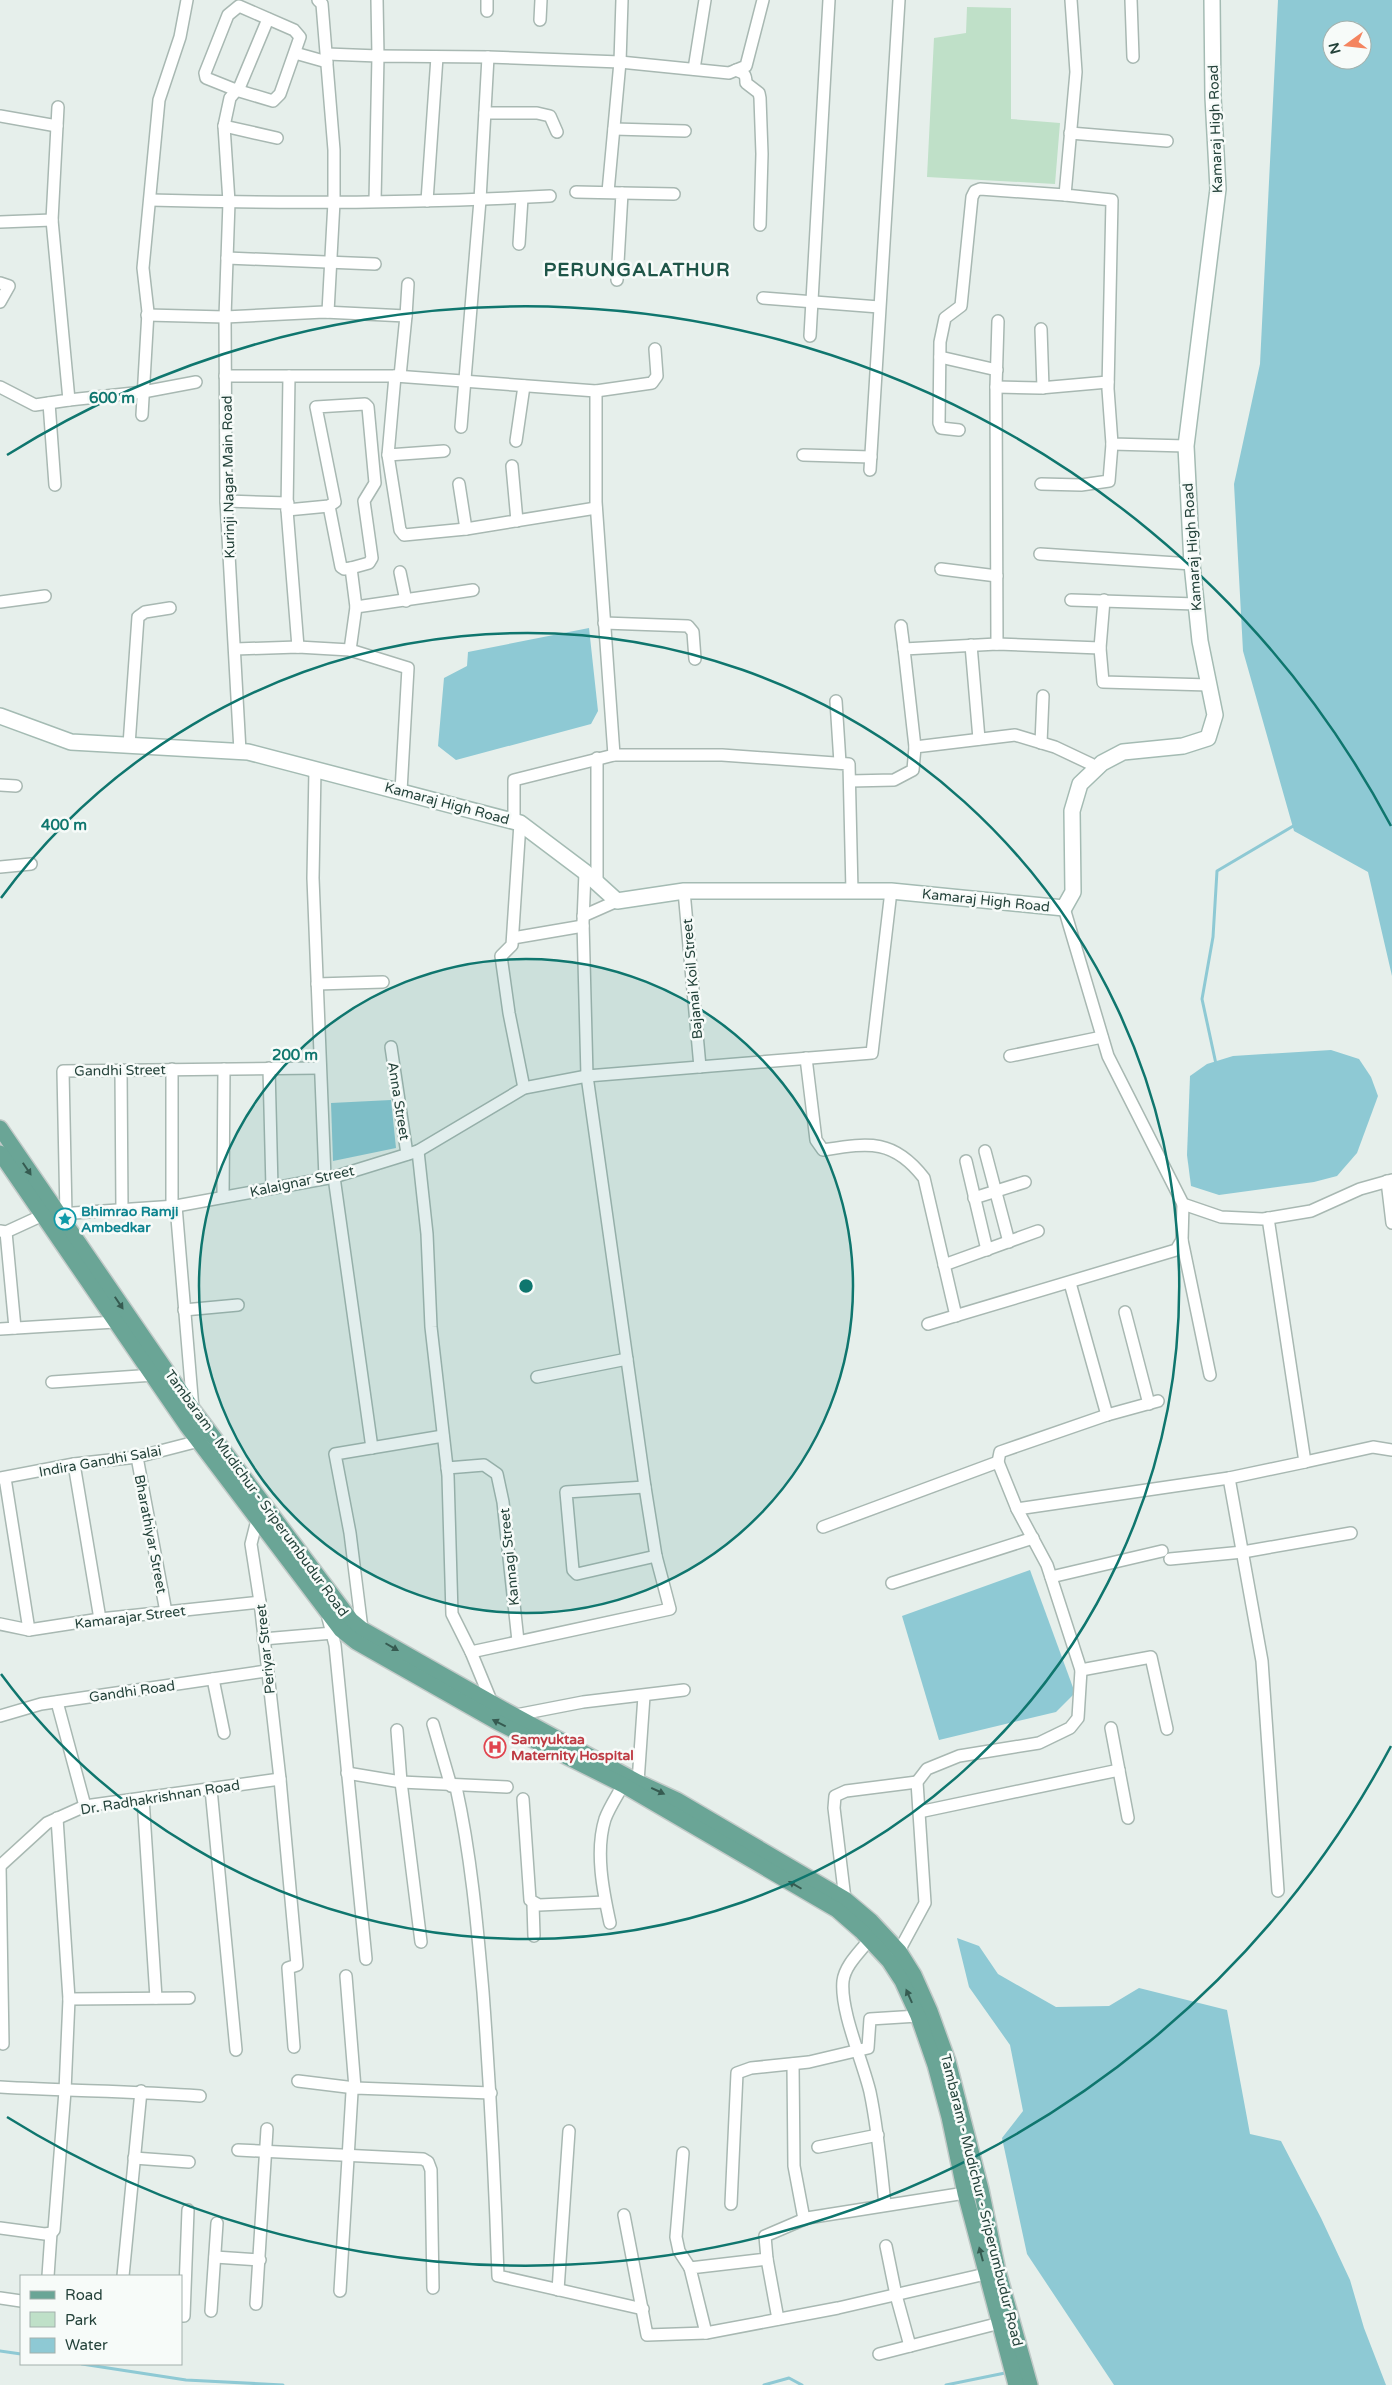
<svg xmlns="http://www.w3.org/2000/svg" width="1392" height="2385" font-family="'Varela Round',sans-serif">
	<style>
		.green { fill: #bfe0c8 }
		.water { fill: #8ec9d4; fill-rule: evenodd }
		.lines { fill: none; stroke-linecap: round; stroke-linejoin: round }
		.stream { stroke: #8ec9d4; stroke-width: 3 }
		.street-casing { stroke: #a8b8b2; stroke-width: 14 }
		.secondary-casing { stroke: #a4bbb3; stroke-width: 18 }
		.primary-casing { stroke: #c2cac8; stroke-width: 18 }
		.street { stroke: #fff; stroke-width: 11 }
		.secondary { stroke: #fff; stroke-width: 15 }
		.primary { stroke: #6aa596; stroke-width: 15 }
		.oneway { fill: #365b51 }
		.ring { fill: none; stroke: #0f766e; stroke-width: 2.5 }
		.labels { text-anchor: middle; stroke-width: 5; stroke-linejoin: round; paint-order: stroke }
		.street-label { font-size: 14px; fill: #24423a; stroke: #f7fbf9 }
		.culture-label { font-size: 14px; font-weight: bold; fill: #0d838f; stroke: #f7fbf9; text-anchor: start }
		.health-label { font-size: 14px; font-weight: bold; fill: #be3a42; stroke: #f7fbf9; text-anchor: start }
		.district-label { font-size: 19px; font-weight: bold; letter-spacing: 1px; fill: #1f5548; stroke: #f7fbf9 }
		.centre { fill: #0f766e; stroke: #f7fbf9; stroke-width: 2.5 }
		.ring-label { font-size: 15px; text-anchor: middle; font-weight: bold; fill: #0f766e; stroke: #f7fbf9; stroke-width: 5; stroke-linejoin: round; paint-order: stroke }
	</style>
	<rect width="100%" height="100%" fill="#e6efeb"/>
	<!-- green -->
	<path class="green" d="M967,7L1011,8V119L1060,123L1055,184L927,177L934,38L966,33Z"/>
	<!-- water -->
	<g class="water">
		<path d="M1278,0H1392V976L1368,872L1294,831L1243,651L1234,484L1260,364ZM1332,30H1362V60H1332Z"/>
		<path d="M589,628L598,711L591,724L456,760L438,746L444,678L467,666L468,652Z"/>
		<path d="M1331,1050L1359,1059L1371,1077L1378,1096L1357,1153L1337,1176L1314,1182L1219,1195L1191,1186L1187,1155L1190,1076L1207,1064L1233,1056Z"/>
		<path d="M391,1100L396,1148L333,1161L331,1103Z"/>
		<path d="M1030,1570L1075,1693L1056,1712L939,1740L902,1616Z"/>
		<path d="M957,1938L979,1946L998,1974L1056,2007L1109,2006L1139,1988L1227,2010L1250,2134L1281,2141L1321,2218L1350,2280L1364,2328L1386,2385H1114L1027,2254L1002,2138L1023,2111L1010,2045L969,1987Z"/>
	</g>
	<g class="lines">
		<!-- stream -->
		<g class="stream">
			<path d="M1216,1064L1202,999L1213,937L1217,871L1295,825"/>
			<path d="M0,2351L21,2354"/>
			<path d="M82,2364L186,2380L283,2385"/>
			<path d="M764,2385L789,2378L802,2385"/>
			<path d="M946,2385L1005,2373"/>
		</g>
		<!-- street casing -->
		<g class="street-casing">
			<g id="street">
				<path d="M318,0L322,4L334,150V202L328,312"/>
				<path d="M487,0V11"/>
				<path d="M1071,0L1076,72L1065,195L1112,200L1108,389L1112,444L1186,446"/>
				<path d="M1131,0L1133,57"/>
				<path d="M239,6L294,30L300,37L280,94L273,101L236,90L206,78L205,73L228,15Z"/>
				<path d="M540,20L541,0"/>
				<path d="M295,53L327,62"/>
				<path d="M327,54L378,56L377,0"/>
				<path d="M694,69L705,0"/>
				<path d="M736,70C744,73 746,74 746,83L759,93L760,98L762,154L760,225"/>
				<path d="M485,113H537L550,116L557,132"/>
				<path d="M0,116L57,126"/>
				<path d="M224,126L277,138"/>
				<path d="M614,129L685,131"/>
				<path d="M1070,133L1167,141"/>
				<path d="M576,192L622,193L617,280"/>
				<path d="M608,192L620,62L622,0"/>
				<path d="M622,193L674,194"/>
				<path d="M150,200C283,204 417,203 550,196"/>
				<path d="M375,201L378,56L488,57L620,62L729,73L746,66L763,0"/>
				<path d="M427,201L437,57"/>
				<path d="M0,222L52,220"/>
				<path d="M519,244L522,198"/>
				<path d="M227,258L375,264"/>
				<path d="M0,283L9,286L0,302"/>
				<path d="M763,298L879,307"/>
				<path d="M147,315L225,317L324,312L406,316L400,376"/>
				<path d="M406,316L408,284"/>
				<path d="M1041,329L1043,388"/>
				<path d="M810,336L829,0"/>
				<path d="M940,357L997,370"/>
				<path d="M225,376H395L596,391L652,383L657,376L655,349"/>
				<path d="M289,376L287,510L298,647"/>
				<path d="M395,376L388,455L400,530L404,535L466,529L596,508"/>
				<path d="M0,387L35,405L69,400L52,220L58,107"/>
				<path d="M996,387L1040,388L1108,382"/>
				<path d="M596,391V502L614,755"/>
				<path d="M69,400L143,392L196,382"/>
				<path d="M49,403L55,485"/>
				<path d="M142,415L148,312L143,268L159,100L180,37L187,0"/>
				<path d="M461,427L480,200L488,57"/>
				<path d="M959,430L941,428L939,423L940,342L945,318L961,306L972,197L975,191L980,189L1065,195"/>
				<path d="M516,441L524,386"/>
				<path d="M388,455L444,451"/>
				<path d="M803,455L871,457"/>
				<path d="M512,466L517,521"/>
				<path d="M870,470L899,0"/>
				<path d="M459,484L466,529"/>
				<path d="M1041,484L1081,485L1109,481L1112,444"/>
				<path d="M226,501L288,503"/>
				<path d="M329,506L341,567L344,569L351,568"/>
				<path d="M287,510L329,506L335,502L316,407L365,404L368,407L375,483L364,501L372,558L369,563L351,568L356,607"/>
				<path d="M1040,554L1192,564"/>
				<path d="M941,569L997,576"/>
				<path d="M400,572L406,601"/>
				<path d="M1071,600L1196,604"/>
				<path d="M1104,600L1100,648L1103,682L1209,685"/>
				<path d="M0,602L45,596"/>
				<path d="M604,623L688,626L693,632L695,659"/>
				<path d="M901,626L904,649"/>
				<path d="M997,644L996,387L998,321"/>
				<path d="M971,645L979,739"/>
				<path d="M235,649L298,647L350,650L408,668L401,791"/>
				<path d="M350,650L356,607L473,590"/>
				<path d="M836,701L840,763"/>
				<path d="M1041,743L1043,696"/>
				<path d="M129,745L138,617L145,612L170,608"/>
				<path d="M915,747L904,649L997,644L1100,648"/>
				<path d="M240,751L226,501L225,317L229,202L224,126L230,98L240,86L268,19"/>
				<path d="M315,769L313,878L325,1178"/>
				<path d="M850,781L894,780L913,770L915,747L1015,735L1055,747L1091,764L1095,769"/>
				<path d="M0,785L16,786"/>
				<path d="M514,821V780L614,755H722L849,764L852,891"/>
				<path d="M520,823L512,945L501,956L509,1013L524,1088"/>
				<path d="M0,867L31,864"/>
				<path d="M597,882V758"/>
				<path d="M684,891L700,1067"/>
				<path d="M1064,908L1108,1056L1183,1204L1221,1217L1263,1219L1311,1211L1360,1189L1392,1180"/>
				<path d="M583,916L617,901"/>
				<path d="M513,938L583,926"/>
				<path d="M317,984L383,982"/>
				<path d="M391,1047L407,1154"/>
				<path d="M1010,1056L1102,1037"/>
				<path d="M806,1058L816,1140L823,1150C868,1143 893,1138 924,1178L956,1316"/>
				<path d="M269,1068L272,1188"/>
				<path d="M172,1069V1206"/>
				<path d="M121,1070L122,1210"/>
				<path d="M418,1151L427,1234L431,1327L448,1476L452,1614L471,1652L492,1703"/>
				<path d="M985,1151L1009,1242"/>
				<path d="M966,1161L987,1250"/>
				<path d="M334,1177L372,1448"/>
				<path d="M1387,1181L1392,1223"/>
				<path d="M223,1197L224,1069"/>
				<path d="M974,1198L1025,1182"/>
				<path d="M176,1206L193,1409"/>
				<path d="M59,1214L176,1206L334,1177L418,1151L524,1088L587,1076L872,1053L891,891"/>
				<path d="M66,1215L63,1071L320,1068"/>
				<path d="M0,1231L6,1232L43,1215"/>
				<path d="M6,1232L15,1328"/>
				<path d="M1182,1240L1210,1375"/>
				<path d="M944,1265L1038,1231"/>
				<path d="M1070,1283L1107,1415"/>
				<path d="M184,1310L238,1305"/>
				<path d="M1125,1312L1149,1404"/>
				<path d="M928,1324L1176,1250L1182,1240L1183,1204"/>
				<path d="M0,1329L115,1322"/>
				<path d="M537,1377L627,1359"/>
				<path d="M52,1382L154,1375"/>
				<path d="M137,1457L166,1612"/>
				<path d="M998,1462L1000,1452L1107,1415L1158,1401"/>
				<path d="M1305,1462L1373,1447L1392,1450"/>
				<path d="M74,1464L100,1619"/>
				<path d="M447,1468L484,1465L497,1474L503,1502L518,1641"/>
				<path d="M0,1478L74,1464L137,1457L199,1441"/>
				<path d="M5,1478L29,1630"/>
				<path d="M1229,1478L1262,1661L1278,1891"/>
				<path d="M645,1487L566,1492L573,1570L577,1574L656,1556"/>
				<path d="M257,1520L251,1544L260,1602L280,1779L297,1965L288,1968L294,2047"/>
				<path d="M823,1527L998,1462L1017,1509"/>
				<path d="M1170,1559L1243,1552L1351,1533"/>
				<path d="M1051,1577L1162,1551"/>
				<path d="M892,1583L1033,1538"/>
				<path d="M328,1618L335,1645L366,1959"/>
				<path d="M0,1624L29,1630L100,1619L260,1602"/>
				<path d="M362,1629L350,1533L335,1454L443,1436"/>
				<path d="M263,1639L333,1633"/>
				<path d="M471,1652L670,1609L656,1556L645,1487L587,1076L583,922L585,872"/>
				<path d="M1081,1670L1151,1657L1167,1729"/>
				<path d="M213,1679L224,1733"/>
				<path d="M57,1702L85,1806"/>
				<path d="M516,1715L583,1702L684,1690"/>
				<path d="M0,1716L41,1704L266,1671"/>
				<path d="M433,1724L451,1786"/>
				<path d="M1111,1728L1128,1818"/>
				<path d="M397,1730L401,1782L421,1942"/>
				<path d="M347,1773L401,1782L507,1787"/>
				<path d="M638,1782L644,1696"/>
				<path d="M456,1787C471,1855 477,1923 483,1992C490,2087 495,2181 498,2276L643,2309"/>
				<path d="M211,1789L236,2050"/>
				<path d="M143,1798L156,1998"/>
				<path d="M523,1799L530,1900L539,1905L605,1902"/>
				<path d="M919,1812L1119,1770"/>
				<path d="M0,1866L47,1823L85,1806L280,1779"/>
				<path d="M0,1866L3,2044"/>
				<path d="M845,1899L834,1808L835,1796L846,1791L917,1782"/>
				<path d="M533,1904L534,1936"/>
				<path d="M610,1923C603,1891 595,1851 605,1819C609,1808 617,1796 623,1785"/>
				<path d="M869,1940C860,1952 845,1965 843,1981C840,2011 863,2062 870,2092C878,2130 881,2167 885,2205"/>
				<path d="M894,1956L899,1951L925,1903L917,1782L927,1769L959,1756L1039,1743L1070,1728L1078,1718L1081,1670L1047,1565L1017,1509L1229,1478L1305,1462L1268,1218"/>
				<path d="M69,1999L189,1998"/>
				<path d="M793,2064L794,2166L804,2219"/>
				<path d="M298,2081L355,2088L346,1976"/>
				<path d="M0,2087C67,2091 133,2091 200,2096"/>
				<path d="M818,2147L878,2135"/>
				<path d="M238,2150L423,2159L428,2162L431,2170L433,2288"/>
				<path d="M683,2153L676,2237L679,2251L690,2268"/>
				<path d="M134,2158L189,2162"/>
				<path d="M965,2193L807,2218L765,2236L767,2259L690,2268L706,2333L838,2308L994,2272"/>
				<path d="M731,2204L737,2073L751,2068L809,2062L868,2048L870,2019L918,2016"/>
				<path d="M624,2215L647,2335L706,2333"/>
				<path d="M0,2228L45,2234L51,2233L54,2230L65,2091L69,1999L57,1818"/>
				<path d="M886,2246L896,2295L910,2346"/>
				<path d="M215,2257L260,2260"/>
				<path d="M767,2259L778,2319"/>
				<path d="M48,2276L51,2233"/>
				<path d="M123,2276L141,2091"/>
				<path d="M558,2290L569,2131"/>
				<path d="M340,2291L352,2092L355,2088L491,2093"/>
				<path d="M0,2298L21,2301"/>
				<path d="M256,2304L267,2129"/>
				<path d="M211,2311L217,2223"/>
				<path d="M181,2316H184L188,2210"/>
				<path d="M879,2354L1000,2323"/>
			</g>
		</g>
		<!-- secondary casing -->
		<g class="secondary-casing">
			<path id="secondary" d="M0,716L71,742L248,752L520,823L585,872L617,901L684,891H891L1064,908L1073,892L1072,811L1080,784L1102,763L1123,752L1183,746L1208,738L1215,715L1200,641L1192,564L1186,446L1218,189L1213,97L1212,0"/>
		</g>
		<!-- primary casing -->
		<g class="primary-casing">
			<g id="primary">
				<path d="M0,1128L194,1411L351,1620L362,1629L503,1709L638,1782L677,1800L845,1899L871,1921L899,1951L914,1975L930,2011L948,2061L981,2189L998,2271L1030,2385"/>
				<path d="M0,1153L187,1426L341,1630L356,1642L497,1722L623,1785L837,1910L861,1931L889,1961L902,1981L918,2016L935,2065L949,2117L965,2193L1016,2385"/>
			</g>
		</g>
		<!-- street -->
		<use href="#street" class="street"/>
		<!-- secondary -->
		<use href="#secondary" class="secondary"/>
		<!-- primary -->
		<use href="#primary" class="primary"/>
	</g>
	<!-- one-way arrows -->
	<defs><path id="oneway-solid" d="M-6-.8H1V-3.2L6.5 0L1 3.2V.8H-6Z" transform="scale(1.25)"/></defs>
	<g class="oneway">
		<use href="#oneway-solid" transform="translate(27 1169) rotate(56)"/>
		<use href="#oneway-solid" transform="translate(119 1303) rotate(56)"/>
		<use href="#oneway-solid" transform="translate(392 1647) rotate(30)"/>
		<use href="#oneway-solid" transform="translate(499 1723) rotate(-153)"/>
		<use href="#oneway-solid" transform="translate(658 1791) rotate(25)"/>
		<use href="#oneway-solid" transform="translate(795 1885) rotate(-150)"/>
		<use href="#oneway-solid" transform="translate(909 1996) rotate(-114)"/>
		<use href="#oneway-solid" transform="translate(981 2254) rotate(-105)"/>
	</g>
	<!-- distance rings -->
	<circle cx="526" cy="1286" r="327" fill="#0f766e" fill-opacity=".12"/>
	<g class="ring">
		<circle cx="526" cy="1286" r="327"/>
		<path d="M1 898A653 653 0 1 1 1 1674"/>
		<path d="M1391 1746A980 980 0 0 1 7 2117M7 455A980 980 0 0 1 1391 826"/>
	</g>
	<!-- icons -->
	<defs>
		<g id="sight-ring" transform="scale(1.125)"><circle r="9.5" fill="#f7fbf9" stroke="#0f9aa8" stroke-width="1.5"/><path d="M0-6L1.8-2.2L6-1.7L2.9 1.2L3.7 5.4L0 3.3L-3.7 5.4L-2.9 1.2L-6-1.7L-1.8-2.2Z" fill="#0f9aa8"/></g>
		<g id="hospital-ring" transform="scale(1.125)"><circle r="9.5" fill="#f7fbf9" stroke="#e0444e" stroke-width="1.5"/><path d="M-5-5h3v3.5h4V-5h3V5h-3V1.5h-4V5h-3Z" fill="#e0444e"/></g>
	</defs>
	<g fill-rule="evenodd">
		<use href="#sight-ring" x="65" y="1219"/>
		<use href="#hospital-ring" x="495" y="1747"/>
	</g>
	<g class="labels">
		<!-- street labels -->
		<g class="street-label">
			<text transform="translate(1215 129) rotate(-92)" y="5">Kamaraj High Road</text>
			<text transform="translate(228 477) rotate(-91)" y="5">Kurinji Nagar Main Road</text>
			<text transform="translate(1192 547) rotate(-94)" y="5">Kamaraj High Road</text>
			<text transform="translate(447 803) rotate(15)" y="5">Kamaraj High Road</text>
			<text transform="translate(986 900) rotate(6)" y="5">Kamaraj High Road</text>
			<text transform="translate(692 979) rotate(-95)" y="5">Bajanai Koil Street</text>
			<text transform="translate(120 1070) rotate(-1)" y="5">Gandhi Street</text>
			<text transform="translate(399 1101) rotate(81)" y="5">Anna Street</text>
			<text transform="translate(302 1181) rotate(-12)" y="5">Kalaignar Street</text>
			<text transform="translate(100 1461) rotate(-10)" y="5">Indira Gandhi Salai</text>
			<text transform="translate(257 1493) rotate(54)" y="5">Tambaram - Mudichur - Sriperumbudur Road</text>
			<text transform="translate(151 1534) rotate(79)" y="5">Bharathiyar Street</text>
			<text transform="translate(509 1557) rotate(-96)" y="5">Kannagi Street</text>
			<text transform="translate(130 1617) rotate(-7)" y="5">Kamarajar Street</text>
			<text transform="translate(265 1649) rotate(-96)" y="5">Periyar Street</text>
			<text transform="translate(132 1691) rotate(-8)" y="5">Gandhi Road</text>
			<text transform="translate(160 1797) rotate(-9)" y="5">Dr. Radhakrishnan Road</text>
			<text transform="translate(982 2200) rotate(76)" y="5">Tambaram - Mudichur - Sriperumbudur Road</text>
		</g>
		<!-- culture labels -->
		<g class="culture-label">
			<text x="81" y="1216">Bhimrao Ramji<tspan x="81" dy="16">Ambedkar</tspan></text>
		</g>
		<!-- health labels -->
		<g class="health-label">
			<text x="511" y="1744">Samyuktaa<tspan x="511" dy="16">Maternity Hospital</tspan></text>
		</g>
		<!-- district labels -->
		<g class="district-label">
			<text x="637" y="276">PERUNGALATHUR</text>
		</g>
	</g>
	<circle cx="526" cy="1286" r="8" class="centre"/>
	<g class="ring-label">
		<text x="112" y="403">600 m</text>
		<text x="64" y="830">400 m</text>
		<text x="295" y="1060">200 m</text>
	</g>
	<!-- legend -->
	<rect x="20" y="2275" width="162" height="90" fill="#f7fbf9" stroke="#a3b1ad"/>
	<rect x="30" y="2291" width="25" height="8" fill="#6aa596" stroke="#a3b1ad"/>
	<text x="65" y="2300" font-size="15" fill="#24423a">Road</text>
	<rect x="30" y="2312" width="25" height="15" fill="#bfe0c8" stroke="#a3b1ad"/>
	<text x="65" y="2325" font-size="15" fill="#24423a">Park</text>
	<rect x="30" y="2338" width="25" height="15" fill="#8ec9d4" stroke="#a3b1ad"/>
	<text x="65" y="2350" font-size="15" fill="#24423a">Water</text>
	<!-- north arrow -->
	<g transform="translate(1347 45) rotate(255)"><circle r="24" fill="#f7fbf9" stroke="#a3b1ad"/>
	<path d="M0-4L9 19L0 12L-9 19Z" fill="#f4845f"/>
	<text y="-8" font-size="14" font-weight="bold" text-anchor="middle" fill="#24423a">N</text>
	</g>
</svg>
